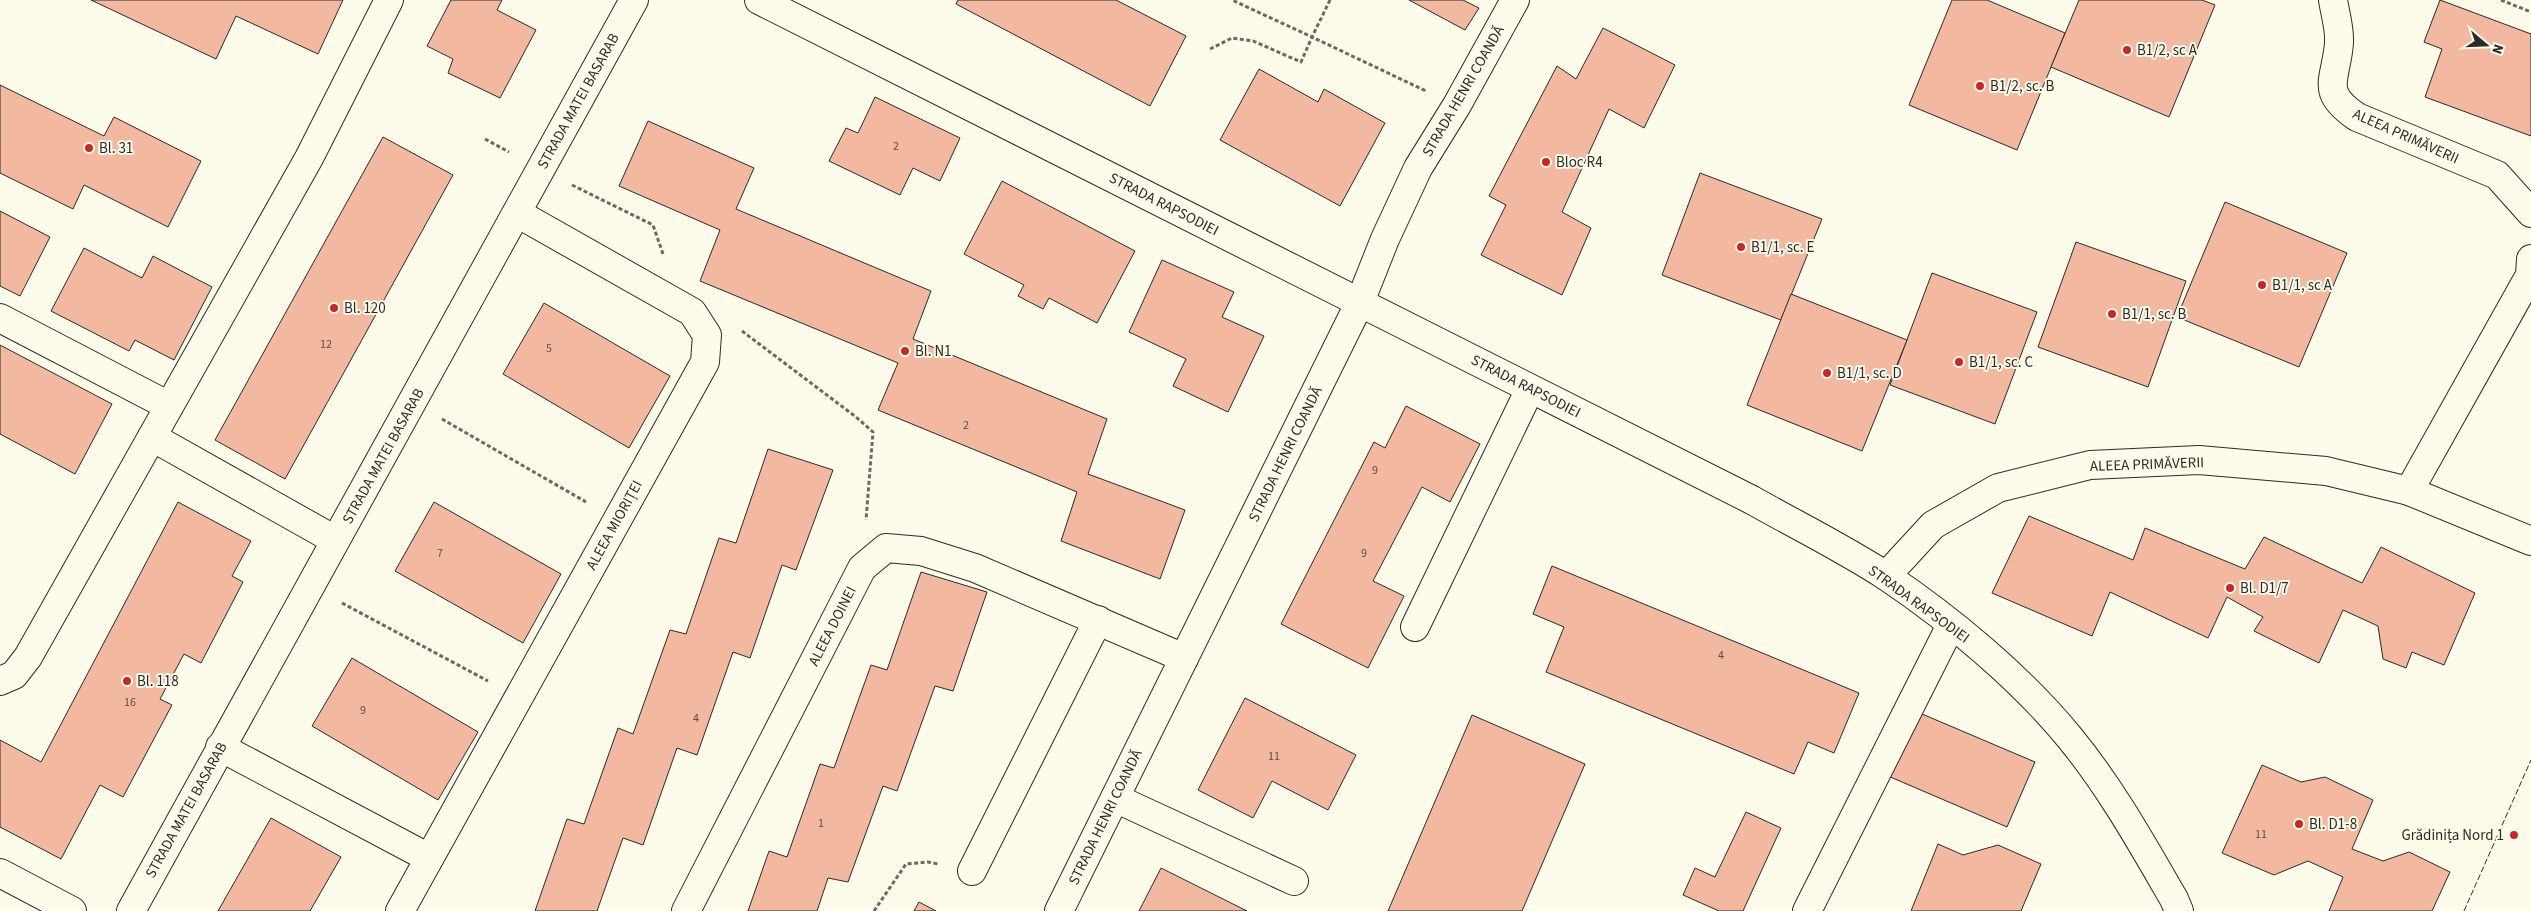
<svg xmlns="http://www.w3.org/2000/svg" width="2531" height="911" font-family="'Source Sans 3',sans-serif">
	<style>
		.building { fill: #f2b8a0; stroke: #2b2b2b }
		.lines { fill: none; stroke-linecap: round; stroke-linejoin: round }
		.minor-casing { stroke: #2b2b2b; stroke-width: 30 }
		.major-casing { stroke: #2b2b2b; stroke-width: 30 }
		.path { stroke: #6a6964; stroke-width: 3; stroke-dasharray: 4 2.5; stroke-linecap: butt }
		.minor { stroke: #fdfbea; stroke-width: 28 }
		.major { stroke: #fdfbea; stroke-width: 28 }
		.fence { stroke: #2b2b2b; stroke-width: 1; stroke-dasharray: 6 2.5; stroke-linecap: butt }
		.poi-dot { fill: #c62828; stroke: #fdfbea; stroke-width: 2 }
		.labels { text-anchor: middle; stroke-width: 4; stroke-linejoin: round; paint-order: stroke }
		.number-label { font-size: 12px; fill: #5d4e48 }
		.poi-label { font-size: 15px; fill: #2b2b2b; stroke: #fdfbea; text-anchor: start }
		.street-label { font-size: 15px; fill: #2b2b2b; stroke: #fdfbea }
	</style>
	<rect width="100%" height="100%" fill="#fdfbea"/>
	<!-- building -->
	<g class="building">
		<path d="M91,0H343L318,54L236,16L216,59Z"/>
		<path d="M451,0H502L497,10L536,30L500,98L448,73L453,59L427,46Z"/>
		<path d="M958,0H1116L1186,36L1150,106L956,4Z"/>
		<path d="M1409,0H1463L1479,8L1465,30Z"/>
		<path d="M1952,0H1987L2065,33L2017,150L1909,105Z"/>
		<path d="M2079,0H2202L2215,5L2169,117L2051,67Z"/>
		<path d="M2440,0L2531,34V136L2425,97L2442,49L2424,42Z"/>
		<path d="M1603,28L1675,65L1644,128L1609,109L1562,212L1591,228L1562,295L1481,255L1506,205L1489,196L1557,66L1576,79Z"/>
		<path d="M1259,69L1318,102L1324,89L1385,123L1340,206L1220,140Z"/>
		<path d="M0,85L104,136L114,117L201,161L168,227L84,185L73,209L0,173Z"/>
		<path d="M875,97L960,138L940,181L913,168L900,195L829,161L846,128L858,133Z"/>
		<path d="M648,121L754,168L736,209L931,291L913,339L1107,419L1088,474L1185,510L1160,579L1061,541L1077,492L878,410L898,363L700,281L720,230L619,186Z"/>
		<path d="M383,137L453,175L285,479L215,440Z"/>
		<path d="M1700,173L1822,219L1781,320L1662,275Z"/>
		<path d="M1002,181L1135,251L1097,323L1049,298L1043,309L1018,296L1024,285L964,254Z"/>
		<path d="M2225,202L2347,253L2299,367L2177,317Z"/>
		<path d="M0,211L50,237L20,296L0,286Z"/>
		<path d="M2076,242L2186,281L2148,387L2038,347Z"/>
		<path d="M84,248L142,278L153,256L212,287L174,360L135,340L129,351L51,311Z"/>
		<path d="M1162,260L1234,292L1222,317L1264,336L1228,412L1173,386L1186,359L1129,332Z"/>
		<path d="M1932,273L2037,312L1995,424L1890,385Z"/>
		<path d="M1791,294L1907,340L1862,451L1747,405Z"/>
		<path d="M544,303L670,376L629,448L503,374Z"/>
		<path d="M0,345L112,404L75,474L0,434Z"/>
		<path d="M1406,406L1480,444L1450,502L1422,487L1373,581L1404,596L1368,668L1281,624L1374,442L1385,448Z"/>
		<path d="M768,449L833,470L796,570L782,565L750,658L733,652L697,755L677,748L643,845L623,838L597,911H535L567,819L584,824L618,728L633,734L670,630L686,634L719,538L736,543Z"/>
		<path d="M178,502L251,541L232,576L243,582L201,663L184,654L160,699L172,705L123,797L100,785L61,859L0,827V740L41,762Z"/>
		<path d="M434,502L561,574L523,643L395,571Z"/>
		<path d="M2029,516L2133,560L2145,528L2245,569L2264,537L2362,583L2381,547L2475,593L2444,665L2412,652L2406,668L2383,659L2378,626L2343,610L2319,663L2254,631L2263,617L2227,597L2208,638L2110,592L2092,636L1992,593Z"/>
		<path d="M1552,566L1859,693L1834,753L1808,742L1794,774L1546,672L1564,627L1533,614Z"/>
		<path d="M921,572L987,592L953,691L935,686L897,791L883,786L848,882L828,878L817,911H748L769,851L787,857L820,764L834,768L871,665L887,670Z"/>
		<path d="M352,658L478,732L438,800L312,726Z"/>
		<path d="M1245,698L1356,755L1328,810L1272,781L1253,818L1198,790Z"/>
		<path d="M1915,711L2035,762L2007,827L1888,776Z"/>
		<path d="M1472,715L1585,764L1522,911H1388Z"/>
		<path d="M2262,765L2301,782L2325,777L2373,800L2352,849L2383,861L2409,852L2450,872L2432,911H2329L2343,877L2308,861L2274,875L2222,853Z"/>
		<path d="M1746,812L1781,828L1743,911H1719L1683,895L1695,868L1715,877Z"/>
		<path d="M271,818L341,857L310,911H218Z"/>
		<path d="M1938,844L1963,855L1998,845L2041,864L2021,911H1911Z"/>
		<path d="M1161,868L1247,911H1139Z"/>
		<path d="M919,902L936,911H914Z"/>
	</g>
	<g class="lines">
		<!-- minor casing -->
		<g class="minor-casing">
			<g id="minor">
				<path d="M759,0L1752,500C1796,525 1843,548 1886,576C1950,619 2021,678 2070,738C2111,788 2142,844 2174,899L2179,911"/>
				<path d="M2333,0C2335,13 2340,29 2339,43C2336,81 2319,91 2357,117L2497,175L2531,213"/>
				<path d="M0,318L169,406"/>
				<path d="M152,437L335,540"/>
				<path d="M2409,491L2530,275L2531,259"/>
				<path d="M1886,576L1933,525L1998,488L2090,465L2199,460L2326,471L2409,491L2531,541"/>
				<path d="M1415,627L1530,389"/>
				<path d="M0,681L14,675L28,657L309,158L389,0"/>
				<path d="M220,747L429,858"/>
				<path d="M1115,798L1294,881"/>
				<path d="M972,871L1098,620"/>
				<path d="M0,873L72,911"/>
				<path d="M400,911L705,362L707,335L692,312L517,213"/>
				<path d="M686,911L862,568L886,548L921,551L975,568L1184,658"/>
				<path d="M1059,911L1360,302L1385,239L1418,168L1457,105L1515,0"/>
				<path d="M1807,911L1951,625"/>
			</g>
		</g>
		<!-- major casing -->
		<g class="major-casing">
			<path id="major" d="M131,911L634,0"/>
		</g>
		<!-- path -->
		<g class="path">
			<path d="M1330,0L1312,37L1426,91"/>
			<path d="M2501,0L2531,12"/>
			<path d="M1210,49L1232,38L1253,41L1301,62L1312,37L1232,0"/>
			<path d="M485,139L509,152"/>
			<path d="M572,185L653,225L663,254"/>
			<path d="M742,331L856,417L873,432L866,520"/>
			<path d="M442,419L586,502"/>
			<path d="M342,603L488,681"/>
			<path d="M874,911L906,864L928,862L938,864"/>
		</g>
		<!-- minor -->
		<use href="#minor" class="minor"/>
		<!-- major -->
		<use href="#major" class="major"/>
		<!-- fence -->
		<path class="fence" d="M2464,911L2531,760"/>
	</g>
	<!-- markers -->
	<g class="poi-dot">
		<circle cx="2127" cy="50" r="5"/>
		<circle cx="1980" cy="86" r="5"/>
		<circle cx="89" cy="148" r="5"/>
		<circle cx="1546" cy="162" r="5"/>
		<circle cx="1741" cy="247" r="5"/>
		<circle cx="2262" cy="285" r="5"/>
		<circle cx="334" cy="308" r="5"/>
		<circle cx="2112" cy="314" r="5"/>
		<circle cx="905" cy="351" r="5"/>
		<circle cx="1959" cy="362" r="5"/>
		<circle cx="1827" cy="373" r="5"/>
		<circle cx="2230" cy="588" r="5"/>
		<circle cx="127" cy="681" r="5"/>
		<circle cx="2299" cy="824" r="5"/>
		<circle cx="2514" cy="835" r="5"/>
	</g>
	<g class="labels">
		<!-- number labels -->
		<g class="number-label">
			<text x="896" y="150">2</text>
			<text x="326" y="348">12</text>
			<text x="549" y="352">5</text>
			<text x="966" y="429">2</text>
			<text x="1375" y="474">9</text>
			<text x="440" y="557">7</text>
			<text x="1364" y="557">9</text>
			<text x="1721" y="659">4</text>
			<text x="130" y="706">16</text>
			<text x="363" y="714">9</text>
			<text x="696" y="722">4</text>
			<text x="1274" y="760">11</text>
			<text x="821" y="827">1</text>
			<text x="2261" y="838">11</text>
		</g>
		<!-- poi labels -->
		<g class="poi-label">
			<text x="2137" y="55">B1/2, sc A</text>
			<text x="1990" y="91">B1/2, sc. B</text>
			<text x="99" y="153">Bl. 31</text>
			<text x="1556" y="167">Bloc R4</text>
			<text x="1751" y="252">B1/1, sc. E</text>
			<text x="2272" y="290">B1/1, sc A</text>
			<text x="344" y="313">Bl. 120</text>
			<text x="2122" y="319">B1/1, sc. B</text>
			<text x="915" y="356">Bl. N1</text>
			<text x="1969" y="367">B1/1, sc. C</text>
			<text x="1837" y="378">B1/1, sc. D</text>
			<text x="2240" y="593">Bl. D1/7</text>
			<text x="137" y="686">Bl. 118</text>
			<text x="2309" y="829">Bl. D1-8</text>
			<text x="2504" y="840" text-anchor="end">Grădinița Nord 1</text>
		</g>
		<!-- street labels -->
		<g class="street-label">
			<text transform="translate(1463 91) rotate(-60)" y="5">STRADA HENRI COANDĂ</text>
			<text transform="translate(578 101) rotate(-61)" y="5">STRADA MATEI BASARAB</text>
			<text transform="translate(2406 136) rotate(24)" y="5">ALEEA PRIMĂVERII</text>
			<text transform="translate(1164 204) rotate(27)" y="5">STRADA RAPSODIEI</text>
			<text transform="translate(1526 386) rotate(27)" y="5">STRADA RAPSODIEI</text>
			<text transform="translate(1285 454) rotate(-64)" y="5">STRADA HENRI COANDĂ</text>
			<text transform="translate(383 456) rotate(-61)" y="5">STRADA MATEI BASARAB</text>
			<text transform="translate(2147 464) rotate(-2)" y="5">ALEEA PRIMĂVERII</text>
			<text transform="translate(614 525) rotate(-61)" y="5">ALEEA MIORIȚEI</text>
			<text transform="translate(1919 604) rotate(36)" y="5">STRADA RAPSODIEI</text>
			<text transform="translate(832 626) rotate(-63)" y="5">ALEEA DOINEI</text>
			<text transform="translate(186 810) rotate(-61)" y="5">STRADA MATEI BASARAB</text>
			<text transform="translate(1105 817) rotate(-64)" y="5">STRADA HENRI COANDĂ</text>
		</g>
	</g>
	<!-- north arrow -->
	<g transform="translate(2486 45) rotate(109)" stroke="#fdfbea" stroke-width="4" paint-order="stroke">
	<path d="M0-4L9 19L0 12L-9 19Z" fill="#2b2b2b"/>
	<text y="-8" font-size="14" font-weight="bold" text-anchor="middle" fill="#2b2b2b">N</text>
	</g>
</svg>
